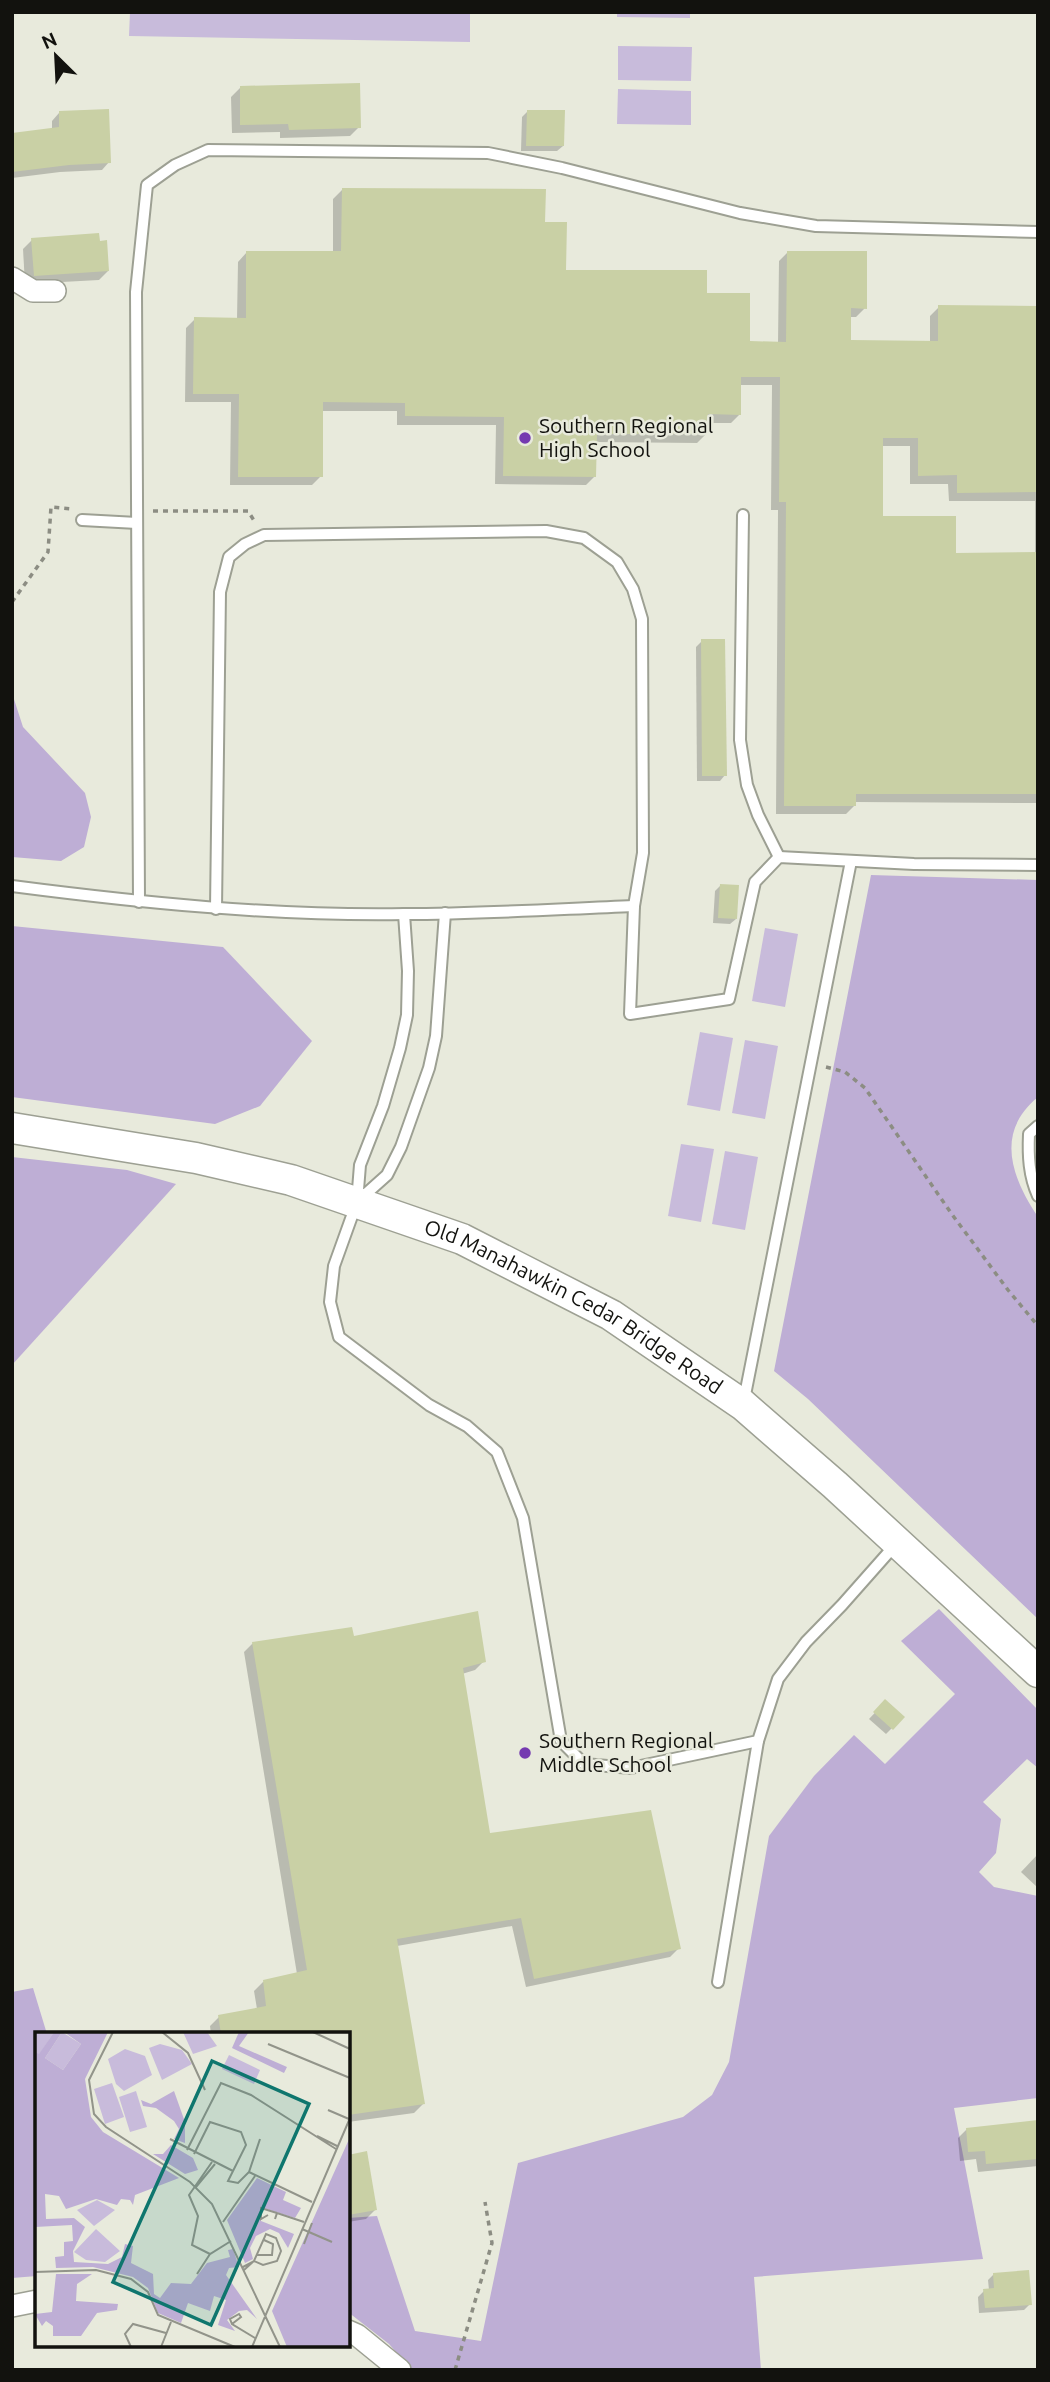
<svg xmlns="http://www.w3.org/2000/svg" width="1050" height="2382" font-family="Ubuntu,sans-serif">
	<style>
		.green { fill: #c8bbdb }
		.forest { fill: #beaed5 }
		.shadow { fill: #0003; fill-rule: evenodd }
		.building { fill: #c9d0a5 }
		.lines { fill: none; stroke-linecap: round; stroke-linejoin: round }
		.lane-casing { stroke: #9da093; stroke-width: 14 }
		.street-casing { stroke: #9da093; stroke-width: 24 }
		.secondary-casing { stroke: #9da093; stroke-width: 33 }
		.path { stroke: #8c8d83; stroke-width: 3.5; stroke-dasharray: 5 5; stroke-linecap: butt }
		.lane { stroke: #fff; stroke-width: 10 }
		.street { stroke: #fff; stroke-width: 21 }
		.secondary { stroke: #fff; stroke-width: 30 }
		.poi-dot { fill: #753ab0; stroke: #e8eadc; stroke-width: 2.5 }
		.labels { text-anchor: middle; stroke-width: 5; stroke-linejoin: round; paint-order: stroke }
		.poi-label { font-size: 21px; fill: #12120e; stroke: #e8eadc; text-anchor: start }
		.street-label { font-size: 21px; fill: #12120e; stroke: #e8eadc }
		.inset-road { fill: none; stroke: #92948a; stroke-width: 2 }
		.view { fill: #0f766e; fill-opacity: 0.15; stroke: #0f766e; stroke-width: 3.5 }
		.inset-edge { fill: none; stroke: #12120e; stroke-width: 3.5 }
	</style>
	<rect width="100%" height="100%" fill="#e8eadc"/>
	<!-- green -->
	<g class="green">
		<path d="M130,12H470V42L129,36Z"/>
		<path d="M617,12H690V18L617,17Z"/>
		<path d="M618,46L692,47L691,81L618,80Z"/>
		<path d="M618,89L691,91V125L617,124Z"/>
		<path d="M765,928L798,934L785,1007L752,1001Z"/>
		<path d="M700,1032L733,1038L720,1111L687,1105Z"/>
		<path d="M745,1040L778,1046L765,1119L732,1113Z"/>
		<path d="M681,1144L714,1149L701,1222L668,1216Z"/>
		<path d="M725,1151L758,1157L745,1230L712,1224Z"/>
	</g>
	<!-- forest -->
	<g class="forest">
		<path d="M12,693L23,727L85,793L91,817L84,847L61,861L12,857Z"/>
		<path d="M871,875L1038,880V1097C995,1132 1011,1177 1038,1217V1619L808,1399L774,1371Z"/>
		<path d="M12,926L223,947L312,1041L260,1106L215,1124L12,1097Z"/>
		<path d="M12,1157L127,1170L176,1184L12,1365Z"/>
		<path d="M939,1609L1038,1710V1768L1027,1759L983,1802L1001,1819L996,1853L979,1872L994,1887L1038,1896V2098L954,2108L983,2259L754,2277L761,2370H412L389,2344L348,2312V2218L377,2216L415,2331L481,2341L518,2163L683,2117L712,2095L729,2062L769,1836L814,1776L854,1735L885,1764L955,1694L901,1641Z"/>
		<path d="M33,1988L47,2034H37V2276L12,2278V1992Z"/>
	</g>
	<!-- shadow -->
	<g class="shadow">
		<path d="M240,88L359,127L350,136L280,138V132L232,133L231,97Z"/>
		<path d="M527,112L563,146L557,151H521L522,117Z"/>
		<path d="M59,113L109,162L102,170L60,172L12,178V135L52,130V121Z"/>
		<path d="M342,190L544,224L564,271L705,295L748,343H778L779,261L788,252L865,308L856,317H850L849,342H930V316L939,307L1038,308V803L855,802V805L846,814H776L778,510H771L772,385H740V414L731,423H706V434L697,443L595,442V476L586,485L495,484L496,425H397V411H322L321,476L312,485H230L231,402H185L186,328L195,319H237L238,262L247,252L333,253V199ZM881,446H910V484H948L949,501H1035V554L955,555L881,518Z"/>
		<path d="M32,240L108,271L99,280L25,284L23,249Z"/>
		<path d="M702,641L725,775L720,781H697L696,647Z"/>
		<path d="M720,886L736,919L730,924L713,923L715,891Z"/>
		<path d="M353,1638L484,1661L475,1670L462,1674L489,1835L679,1948L670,1957L526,1987L512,1926L397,1946L423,2104L414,2113L348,2122V2034H211L210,2026L219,2017L257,2009L254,1991L263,1982L297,1974L244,1652L253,1643Z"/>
		<path d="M886,1701L903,1717L886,1734L869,1719Z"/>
		<path d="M1038,1854V1888L1021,1872Z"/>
		<path d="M1038,2122V2166L978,2172L976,2159L960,2161L958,2138L967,2129Z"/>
		<path d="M348,2156L375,2210L366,2219L348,2222Z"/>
		<path d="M994,2274L1030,2304L1024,2310L979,2313L978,2297L984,2291L989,2290L988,2280Z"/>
	</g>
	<!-- building -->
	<g class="building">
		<path d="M360,83L361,128L289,130L288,124L240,125V86Z"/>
		<path d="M109,109L111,163L69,165L12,172V133L59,127V111Z"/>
		<path d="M527,110H565L564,146H526Z"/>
		<path d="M342,188L546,189L545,222H567L566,270H707V293H750V341L786,342L787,251H867V309L851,308V340L938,341V305L1038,306V492L957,493V475L918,476V438H883V516H956V553L1038,552V794H856V806H784L786,502H779L780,377H741V415L708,414V434H597L596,477L503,476L504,417L405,416V403L323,402V477H238L239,394H193L194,317L246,318V251H341Z"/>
		<path d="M99,233L100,241L107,240L109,271L34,276L31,238Z"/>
		<path d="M701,639H725L727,776H702Z"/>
		<path d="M720,884L739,885L737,919L718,918Z"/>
		<path d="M478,1611L486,1662L463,1668L490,1833L651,1810L681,1949L534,1979L521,1918L397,1939L425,2104L348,2115V2034H221L218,2015L266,2006L263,1980L307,1970L252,1642L352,1627L354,1636Z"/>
		<path d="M885,1699L905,1717L893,1730L873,1712Z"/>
		<path d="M1038,2120V2159L986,2164L985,2151L968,2152L966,2128Z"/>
		<path d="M367,2151L377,2210L348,2215V2155Z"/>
		<path d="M1029,2270L1032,2305L985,2308L983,2289L994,2288L993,2273Z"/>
	</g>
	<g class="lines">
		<!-- lane casing -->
		<g class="lane-casing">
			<g id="lane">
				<path d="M743,515L740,740L747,785L758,815L779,857"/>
				<path d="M82,520L137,523"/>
				<path d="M12,886C143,903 273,916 405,914C482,914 558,909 634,906"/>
				<path d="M139,902L136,292L147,185L175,165L208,150L488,153L562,168L740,213L816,226L1038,232"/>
				<path d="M216,909L220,592L229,557L245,544L264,535L546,531L584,538L617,562L633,589L642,619L643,853L634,906L630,1014L729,999L755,882L779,857L914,864L1038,865"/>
				<path d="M404,914L408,971L407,1015L400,1048L383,1106L360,1165L357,1202L334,1266L330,1302L339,1337L429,1405L467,1426L497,1452L523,1518L561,1741L584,1764L631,1768L758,1741L778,1679L806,1642L842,1605L896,1544"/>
				<path d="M1038,1126L1029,1134C1028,1156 1029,1176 1038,1196"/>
				<path d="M359,1200L387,1175L401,1147L429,1068L436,1036L445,913"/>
				<path d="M744,1400L851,861"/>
				<path d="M718,1982L758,1741"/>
			</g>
		</g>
		<!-- street casing -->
		<g class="street-casing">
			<g id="street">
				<path d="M12,278L33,291H55"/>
				<path d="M12,2306L37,2301"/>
				<path d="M348,2331L357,2335L400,2370"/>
			</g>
		</g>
		<!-- secondary casing -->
		<g class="secondary-casing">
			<g id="secondary">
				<path id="s1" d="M12,1128L196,1158L291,1180L462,1239L611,1315L743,1405L835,1485L1038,1672"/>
			</g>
		</g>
		<!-- path -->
		<g class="path">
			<path d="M153,511H248L255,522"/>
			<path d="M12,602L48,552L51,507L72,509"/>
			<path d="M826,1067L845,1072L865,1088L951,1213L1008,1290L1038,1326"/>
			<path d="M455,2370L492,2243L485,2202"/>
		</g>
		<!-- lane -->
		<use href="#lane" class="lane"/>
		<!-- street -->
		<use href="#street" class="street"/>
		<!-- secondary -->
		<use href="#secondary" class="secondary"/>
	</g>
	<!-- markers -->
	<g class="poi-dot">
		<circle cx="525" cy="438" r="7"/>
		<circle cx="525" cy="1753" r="7"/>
	</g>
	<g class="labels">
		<!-- poi labels -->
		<g class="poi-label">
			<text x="539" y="433">Southern Regional<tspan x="539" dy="24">High School</tspan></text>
			<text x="539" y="1748">Southern Regional<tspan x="539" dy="24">Middle School</tspan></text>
		</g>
		<!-- street labels -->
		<g class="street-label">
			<text dy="7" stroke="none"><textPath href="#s1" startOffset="595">Old Manahawkin Cedar Bridge Road</textPath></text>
		</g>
	</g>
	<!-- overview -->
	<g transform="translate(35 2032)">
		<rect width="315" height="315" fill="#e8eadc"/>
		<path d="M0,0H19L4,23L0,20ZM27,0L46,12L28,38L10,26ZM148,0H172L182,14L158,22ZM125,12L147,18L157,32L127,48L114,16ZM90,17L110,24L117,43L89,59L81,52L73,27ZM194,23L225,38L219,52L187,37ZM77,51L89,85L70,92L59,57ZM101,59L112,95L95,100L84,65ZM62,168L80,178L59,194L42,178ZM61,197L85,219L70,230L51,228L39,220Z" fill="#c8bbdb"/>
		<path d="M19,0H27L10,26L28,38L46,12L29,0H73L50,47L56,85L68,100L144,146L100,163L98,173L95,168L86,167L82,173L61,167L31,177L24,164L10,162L11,187L39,186L50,195L38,219L39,230L73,232L87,225L90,212L98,214L96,231L118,242L119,262L125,266L136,251L156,252L172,231L195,225L193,218L198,217L204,235L194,236L191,243L222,287L212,278L204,279L192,288L200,299L183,293L191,268L179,264L175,279L153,271L146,291L123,281L113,256L98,245L58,235L21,236L20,225L29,224V210L38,209L37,193L0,195V20L4,22ZM204,0H214L204,14L252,35L249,41L197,16ZM139,59L150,90V111L139,107L144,97L139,89L121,76L108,74L106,68L116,72ZM315,105V315H252L237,279ZM136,113L158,126L163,138L150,142L118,122H128ZM222,146L251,160L248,168L266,176L260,186L225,175L226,189L259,202L253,216L244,201L235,197L221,204L215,216L218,227L210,231L192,188ZM21,242H57L42,252L41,269L83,272L82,278L62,281L46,304H18V294L11,289L7,294L0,282L17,280Z" fill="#beaed5"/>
		<path class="inset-road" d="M78,0L54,48L59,82L71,95L155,150L177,172L245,315M127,0L153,21L170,58M278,0L315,17M233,12L315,46M293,78L314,87M282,104L302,114M135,107L198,139M152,118L186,51L216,63L301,117M159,122L175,90L206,100L211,113L193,149L203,151L214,140L225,107M177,130L154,163L163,184L157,213L175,222L196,209M214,140L277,170M161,155L180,132M233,183L226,187V176L242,181M240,187L242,181L269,190M188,190L220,144M267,197L297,210M269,212L277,191M222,223H237L238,212L229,208M208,235L219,229L228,233L242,229L246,219L241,206L231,202L219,229L209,238M0,240L61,238L96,247L113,260L123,283L200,315M162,242L175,222M197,292L206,285L204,282L195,287L197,292L220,306M96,315L90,302L98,292L131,301M126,315L136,290M217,315L315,86"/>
		<path class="view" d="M177,29L274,72L176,293L78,250Z"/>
		<rect width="315" height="315" class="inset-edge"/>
	</g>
	<!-- border -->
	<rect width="1050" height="2382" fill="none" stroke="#12120e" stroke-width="28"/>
	<!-- north arrow -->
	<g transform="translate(56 56) rotate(336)" stroke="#e8eadc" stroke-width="5" paint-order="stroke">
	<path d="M0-5L12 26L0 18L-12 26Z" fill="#12120e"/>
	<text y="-10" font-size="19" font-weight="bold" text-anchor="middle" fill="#12120e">N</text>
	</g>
</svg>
